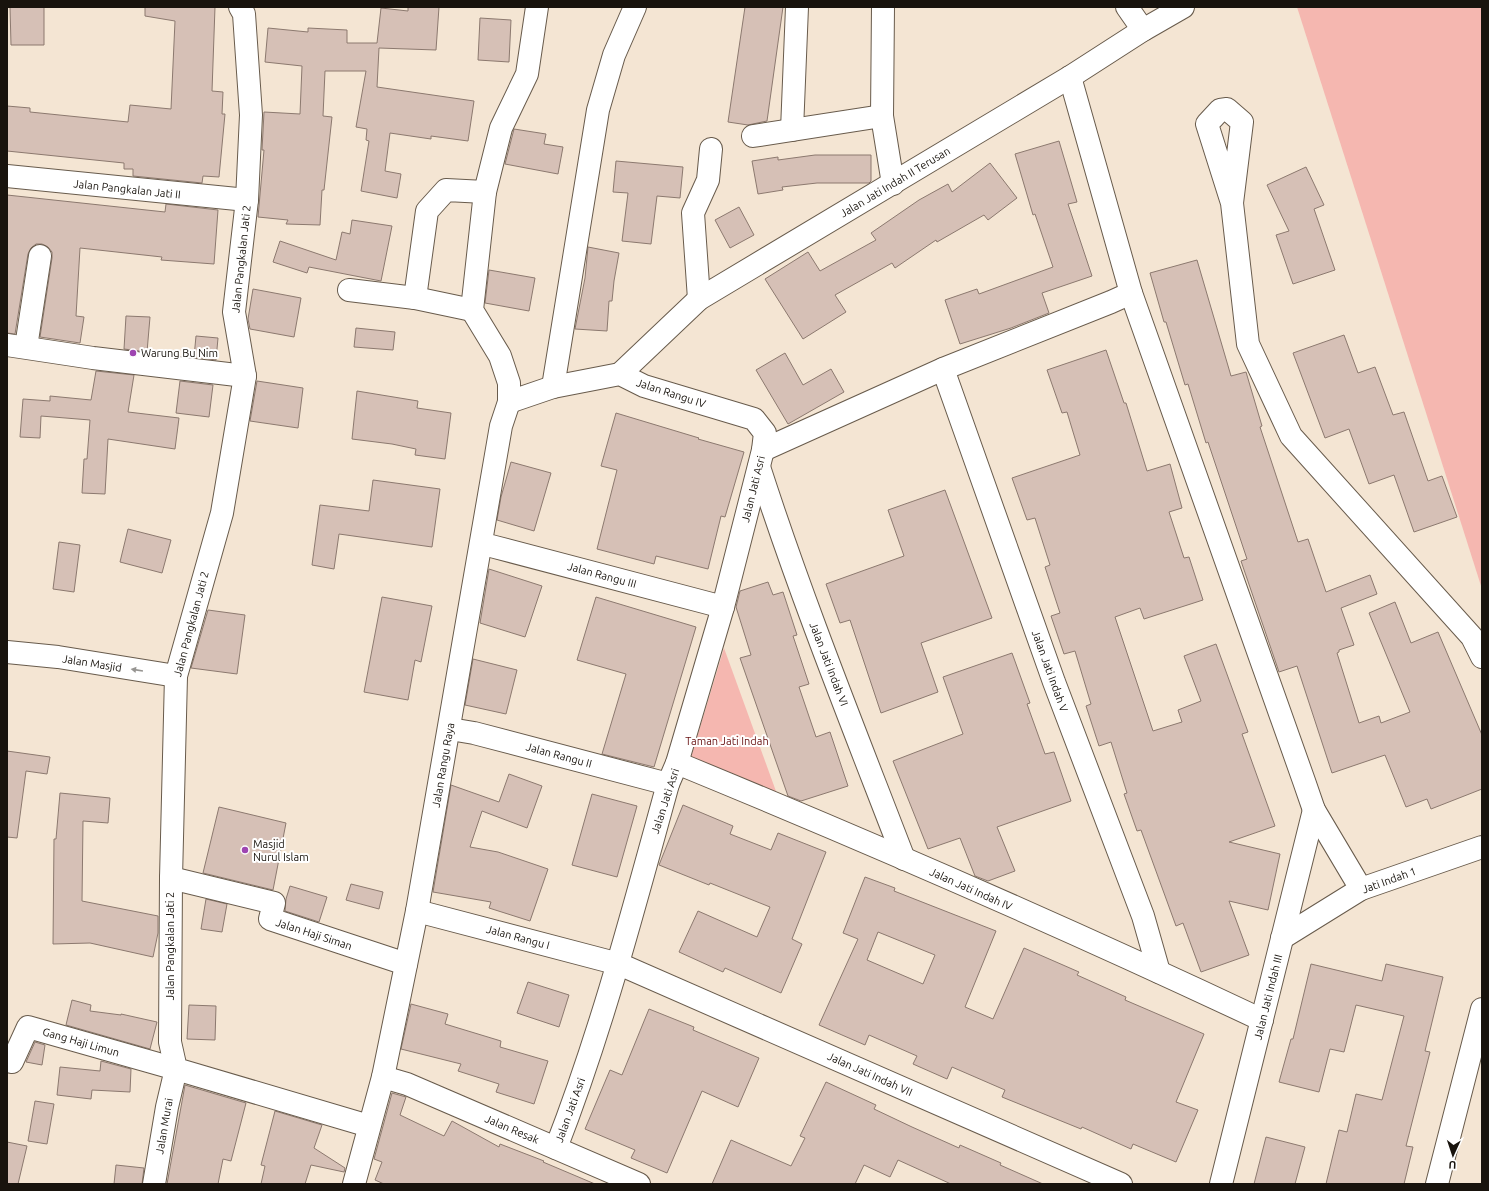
<svg xmlns="http://www.w3.org/2000/svg" width="1489" height="1191" font-family="Ubuntu,sans-serif">
	<style>
		.green { fill: #f5b7b0 }
		.building { fill: #d6c0b6; stroke: #8c796f; fill-rule: evenodd }
		.lines { fill: none; stroke-linecap: round; stroke-linejoin: round }
		.minor-casing { stroke: #685b4c; stroke-width: 24 }
		.minor { stroke: #fff; stroke-width: 22 }
		.oneway { fill: #979592 }
		.poi-dot { fill: #9e45b1; stroke: #fff; stroke-width: 1.5 }
		.labels { text-anchor: middle; stroke-width: 4; stroke-linejoin: round; paint-order: stroke }
		.street-label { font-size: 11px; fill: #18130d; stroke: #fff }
		.poi-label { font-size: 11px; fill: #18130d; stroke: #fff; text-anchor: start }
		.park-label { font-size: 11px; fill: #681212; stroke: #fff }
	</style>
	<rect width="100%" height="100%" fill="#f4e5d3"/>
	<!-- green -->
	<g class="green">
		<path d="M1297,7H1482V589Z"/>
		<path d="M724,648L777,794L691,757Z"/>
	</g>
	<!-- building -->
	<g class="building">
		<path d="M10,7H44V45H11Z"/>
		<path d="M145,7H215L212,91L223,92L222,114H225L219,177L203,176L202,183L133,176V169H124V163L7,151V106L30,108V112L128,122L130,105L171,109L175,21L145,16Z"/>
		<path d="M408,7H439L436,50L379,48L377,87L474,101L468,141L431,136V139L390,133L385,171L401,174L397,198L361,191L369,141L366,140L367,129L356,127L366,71H325L323,116L332,117L324,190H322L320,225L286,224L288,220L258,217L264,150H262L264,112L300,114L302,66L265,62L268,28L308,32V28L347,30V43H377L381,8L408,11Z"/>
		<path d="M745,7H783L767,121L748,125L728,122Z"/>
		<path d="M480,18L511,20L509,62L478,60Z"/>
		<path d="M514,129L546,134L544,144L563,147L558,174L505,164Z"/>
		<path d="M1059,141L1077,202L1068,204L1092,276L1042,293L1049,313L1011,328L960,344L945,300L977,289L979,294L1053,267L1035,214L1033,215L1015,154Z"/>
		<path d="M815,155H871V181L869,183H817L782,187L783,190L758,194L752,161L778,157V160Z"/>
		<path d="M616,161L683,167L680,198L657,196L651,244L622,241L628,193L613,192Z"/>
		<path d="M990,163L1017,198L988,220L984,215L937,242L936,240L895,268L892,263L835,295L846,312L803,339L765,279L808,252L820,271L876,240L871,233L919,200L948,184L952,192Z"/>
		<path d="M1306,167L1324,205L1314,209L1335,270L1293,284L1276,235L1289,231L1267,185Z"/>
		<path d="M7,195L165,212L166,204L218,210L214,264L161,260L162,257L80,248L76,316L84,317L80,343L40,337L52,258V252L48,247L42,244H36L31,248L28,254L15,334L7,333Z"/>
		<path d="M739,207L754,235L730,248L715,220Z"/>
		<path d="M352,220L392,226L381,281L309,267L307,273L273,262L280,241L336,260L342,232L350,234Z"/>
		<path d="M588,247L619,253L614,281L612,301H609L607,331L575,329L585,278Z"/>
		<path d="M1197,260L1231,376L1246,372L1262,426L1260,427L1298,542L1308,539L1326,592L1370,575L1377,594L1341,608L1354,645L1339,650V652L1337,653L1359,723L1379,716L1381,723L1410,712L1369,613L1395,602L1411,643L1438,632L1482,735V789L1431,809L1427,799L1406,807L1385,755L1332,773L1297,666L1279,672L1241,561L1247,559L1208,442L1206,443L1188,384L1185,385L1166,322H1164L1150,273Z"/>
		<path d="M489,270L535,278L529,311L485,303Z"/>
		<path d="M253,289L301,298L294,337L250,329L248,319Z"/>
		<path d="M126,316L150,317L147,352L124,349Z"/>
		<path d="M356,328L395,332L393,350L354,347Z"/>
		<path d="M1344,335L1358,373L1375,367L1393,415L1404,412L1428,481L1442,476L1457,517L1414,532L1394,475L1369,484L1349,429L1325,438L1293,353Z"/>
		<path d="M196,336L218,338L216,360L194,357Z"/>
		<path d="M1106,350L1124,403H1126L1147,471L1170,464L1182,508L1169,512L1184,558L1189,557L1203,600L1144,619L1140,608L1115,617L1153,731L1182,722L1178,710L1201,701L1184,656L1216,644L1248,732L1242,734L1275,826L1229,842L1280,854L1268,910L1229,901L1249,955L1201,972L1183,923L1176,926L1141,830L1137,831L1124,794L1127,793L1111,742L1099,746L1086,706L1091,704L1075,651L1064,654L1051,616L1060,613L1045,567L1050,565L1035,518L1027,520L1012,478L1080,455L1067,412L1062,413L1047,370Z"/>
		<path d="M785,353L803,385L831,369L844,392L788,424L756,370Z"/>
		<path d="M96,371L134,375L128,412L179,418L175,449L108,439L105,494L82,493L84,459H87L90,420L41,416L40,438L20,437L23,399L50,401V396L91,400Z"/>
		<path d="M180,381L213,385L209,417L176,413Z"/>
		<path d="M257,381L303,388L298,428L250,421Z"/>
		<path d="M357,391L418,401L417,408L451,413L445,459L415,455L416,449L392,444L352,439Z"/>
		<path d="M616,413L699,438L698,439L744,452L725,517L721,516L708,569L656,556L654,564L597,549L617,470L601,466Z"/>
		<path d="M511,462L551,473L534,531L497,520L501,497Z"/>
		<path d="M373,480L440,489L432,547L339,534L334,569L312,565L320,505L369,511Z"/>
		<path d="M945,490L992,618L921,643L938,692L881,713L850,620L840,623L826,584L904,556L888,510Z"/>
		<path d="M128,529L171,540L162,573L120,562Z"/>
		<path d="M59,542L80,545L74,592L53,589Z"/>
		<path d="M489,569L542,586L525,637L480,623Z"/>
		<path d="M768,582L773,595L783,592L797,635L793,636L809,684L799,687L816,737L830,732L848,786L801,801L788,796L740,658L751,655L736,607L740,591Z"/>
		<path d="M382,597L432,606L421,662L415,660L408,700L364,692Z"/>
		<path d="M596,597L696,627L654,767L602,754L626,674L577,660Z"/>
		<path d="M208,610L245,615L237,674L191,668Z"/>
		<path d="M1012,653L1030,703L1027,704L1045,754L1054,752L1071,801L997,827L1015,871L988,881L975,876L960,838L928,849L893,761L963,734L943,677Z"/>
		<path d="M473,659L517,670L506,714L465,705Z"/>
		<path d="M7,751L50,757L47,774L26,771L17,838L7,837Z"/>
		<path d="M509,774L542,786L527,828L482,811L470,847L498,852L548,869L530,921L489,908L491,902L433,892L451,785L499,802Z"/>
		<path d="M60,793L110,798L108,823L83,821L82,901L158,916V933L153,957L90,943L53,944L54,839H56Z"/>
		<path d="M592,794L637,806L617,877L572,865Z"/>
		<path d="M683,805L733,826L730,834L771,850L778,833L826,852L792,939L802,944L781,993L725,968L723,972L679,952L698,911L757,937L770,907L710,883L709,885L659,865Z"/>
		<path d="M219,807L286,823L273,890L203,873Z"/>
		<path d="M865,877L895,888L894,891L996,931L965,1007L993,1019L1024,948L1079,972L1077,975L1126,997L1125,1000L1204,1034L1176,1102L1198,1110L1176,1162L1133,1144L1131,1149L1082,1127L1081,1129L1002,1097L1005,1090L952,1067L947,1079L913,1064L917,1056L869,1035L865,1045L819,1025L858,939L843,933ZM878,932L935,955L923,984L867,960Z"/>
		<path d="M351,884L383,892L379,909L346,900Z"/>
		<path d="M290,886L327,897L319,922L285,911L286,899Z"/>
		<path d="M206,899L227,904L222,932L201,929Z"/>
		<path d="M1311,964L1382,981L1386,964L1443,977L1425,1051L1430,1052L1406,1146L1413,1147L1404,1184H1326L1339,1130L1347,1132L1356,1094L1382,1100L1404,1016L1356,1005L1344,1052L1330,1049L1319,1092L1279,1082L1291,1039H1293Z"/>
		<path d="M528,982L569,995L559,1027L517,1013Z"/>
		<path d="M72,1000L91,1005L90,1011L121,1015V1014L157,1022L150,1049L66,1025Z"/>
		<path d="M411,1004L448,1014L445,1024L501,1041L500,1047L548,1061L534,1104L496,1092L499,1084L458,1071L461,1064L401,1049Z"/>
		<path d="M189,1005L216,1006L215,1040L187,1039Z"/>
		<path d="M649,1009L694,1027L693,1030L759,1058L738,1107L702,1091L667,1173L631,1158L635,1150L585,1129L610,1070L622,1075Z"/>
		<path d="M35,1042L45,1045L42,1065L26,1062Z"/>
		<path d="M101,1061L131,1069L130,1092L92,1090L91,1099L57,1095L60,1067L100,1071Z"/>
		<path d="M826,1082L876,1105L874,1109L912,1127L959,1148L960,1145L1001,1163L1000,1165L1043,1184H951L898,1160L890,1177L864,1165L855,1184H712L731,1140L791,1166L805,1138L800,1136Z"/>
		<path d="M185,1085L246,1103L231,1161L223,1159L218,1184H167Z"/>
		<path d="M392,1093L406,1097L400,1115L444,1136L452,1121L499,1147L500,1144L544,1161L543,1162L595,1184H384L375,1180L382,1162L374,1159Z"/>
		<path d="M35,1101L54,1104L47,1144L28,1141Z"/>
		<path d="M275,1111L322,1125L314,1148L345,1168L344,1172L311,1165L305,1184H261L265,1166L261,1165Z"/>
		<path d="M1266,1137L1305,1147L1295,1184H1254Z"/>
		<path d="M7,1142L27,1146L18,1184H7Z"/>
		<path d="M116,1165L144,1168L142,1184H114Z"/>
	</g>
	<g class="lines">
		<!-- minor casing -->
		<g class="minor-casing">
			<g id="minor">
				<path d="M240,7L244,14L251,115L247,200L234,312L245,376L222,513L176,676L171,878L170,1042L176,1069L369,1126"/>
				<path d="M883,7L882,116L893,184"/>
				<path d="M1127,7L1143,30"/>
				<path d="M1070,77L1131,293L1304,781L1314,810L1361,889"/>
				<path d="M792,130L797,7"/>
				<path d="M753,136L882,116"/>
				<path d="M7,176L247,200"/>
				<path d="M1232,203L1242,122L1227,109L1220,110L1207,124L1232,203L1248,344L1291,436L1472,637L1482,657"/>
				<path d="M349,290L415,298L472,310"/>
				<path d="M415,298L427,211L446,190L485,192"/>
				<path d="M699,299L693,213L708,180L711,149"/>
				<path d="M7,345L93,358L245,376"/>
				<path d="M26,347L40,256"/>
				<path d="M943,369L1054,682L1143,916L1159,972"/>
				<path d="M620,374L699,299L1070,77L1143,30L1183,7"/>
				<path d="M553,387L598,110L614,55L635,7"/>
				<path d="M509,402L553,387L620,374L644,386L754,419L765,433L763,450L723,607L677,763L668,784C634,907 602,1030 556,1148"/>
				<path d="M763,450L943,369L1111,302L1131,293"/>
				<path d="M759,467C802,600 854,729 904,859"/>
				<path d="M481,546H491L723,607"/>
				<path d="M7,652L58,657L176,676"/>
				<path d="M450,729L474,733L668,784"/>
				<path d="M677,763C874,844 1069,929 1262,1020"/>
				<path d="M171,878L274,903L270,919L406,964"/>
				<path d="M417,911L619,964L1121,1184"/>
				<path d="M1282,938L1361,889L1482,847"/>
				<path d="M7,1061L12,1062L28,1027L176,1069L167,1107L154,1184"/>
				<path d="M383,1077L407,1084L639,1184"/>
				<path d="M354,1184L383,1077L417,911L501,426L509,402V383L500,356L472,310L485,192L501,128L527,74L537,7"/>
				<path d="M1221,1184L1314,810"/>
				<path d="M1437,1184L1482,1009"/>
			</g>
		</g>
		<!-- minor -->
		<use href="#minor" class="minor"/>
	</g>
	<!-- one-way arrows -->
	<defs><path id="oneway-solid" d="M-6-.8H1V-3.2L6.5 0L1 3.2V.8H-6Z"/></defs>
	<use class="oneway" href="#oneway-solid" transform="translate(137 670) rotate(-171)"/>
	<!-- markers -->
	<g class="poi-dot">
		<circle cx="133" cy="353" r="4"/>
		<circle cx="245" cy="850" r="4"/>
	</g>
	<g class="labels">
		<!-- street labels -->
		<g class="street-label">
			<text transform="translate(895 182) rotate(-31)" y="4">Jalan Jati Indah II Terusan</text>
			<text transform="translate(127 189) rotate(6)" y="4">Jalan Pangkalan Jati II</text>
			<text transform="translate(241 259) rotate(-84)" y="4">Jalan Pangkalan Jati 2</text>
			<text transform="translate(671 393) rotate(18)" y="4">Jalan Rangu IV</text>
			<text transform="translate(753 489) rotate(-76)" y="4">Jalan Jati Asri</text>
			<text transform="translate(602 575) rotate(15)" y="4">Jalan Rangu III</text>
			<text transform="translate(191 624) rotate(-75)" y="4">Jalan Pangkalan Jati 2</text>
			<text transform="translate(92 663) rotate(9)" y="4">Jalan Masjid</text>
			<text transform="translate(829 664) rotate(69)" y="4">Jalan Jati Indah VI</text>
			<text transform="translate(1050 671) rotate(70)" y="4">Jalan Jati Indah V</text>
			<text transform="translate(559 755) rotate(15)" y="4">Jalan Rangu II</text>
			<text transform="translate(443 765) rotate(-80)" y="4">Jalan Rangu Raya</text>
			<text transform="translate(665 801) rotate(-72)" y="4">Jalan Jati Asri</text>
			<text transform="translate(1389 880) rotate(-20)" y="4">Jati Indah 1</text>
			<text transform="translate(971 889) rotate(24)" y="4">Jalan Jati Indah IV</text>
			<text transform="translate(314 934) rotate(18)" y="4">Jalan Haji Siman</text>
			<text transform="translate(518 937) rotate(15)" y="4">Jalan Rangu I</text>
			<text transform="translate(170 946) rotate(-90)" y="4">Jalan Pangkalan Jati 2</text>
			<text transform="translate(1268 997) rotate(-76)" y="4">Jalan Jati Indah III</text>
			<text transform="translate(81 1042) rotate(16)" y="4">Gang Haji Limun</text>
			<text transform="translate(870 1074) rotate(24)" y="4">Jalan Jati Indah VII</text>
			<text transform="translate(570 1110) rotate(-70)" y="4">Jalan Jati Asri</text>
			<text transform="translate(164 1126) rotate(-80)" y="4">Jalan Murai</text>
			<text transform="translate(512 1129) rotate(23)" y="4">Jalan Resak</text>
		</g>
		<!-- poi labels -->
		<g class="poi-label">
			<text x="141" y="357">Warung Bu Nim</text>
			<text x="253" y="848">Masjid<tspan x="253" dy="13">Nurul Islam</tspan></text>
		</g>
		<!-- park labels -->
		<g class="park-label">
			<text x="727" y="745">Taman Jati Indah</text>
		</g>
	</g>
	<!-- border -->
	<rect width="1489" height="1191" fill="none" stroke="#18130d" stroke-width="16"/>
	<!-- north arrow -->
	<g transform="translate(1453 1155) rotate(183)" stroke="#ffffff" stroke-width="3" paint-order="stroke">
	<path d="M0-3L7 15L0 10L-7 15Z" fill="#18130d"/>
	<text y="-6" font-size="11" font-weight="bold" text-anchor="middle" fill="#18130d">U</text>
	</g>
</svg>
